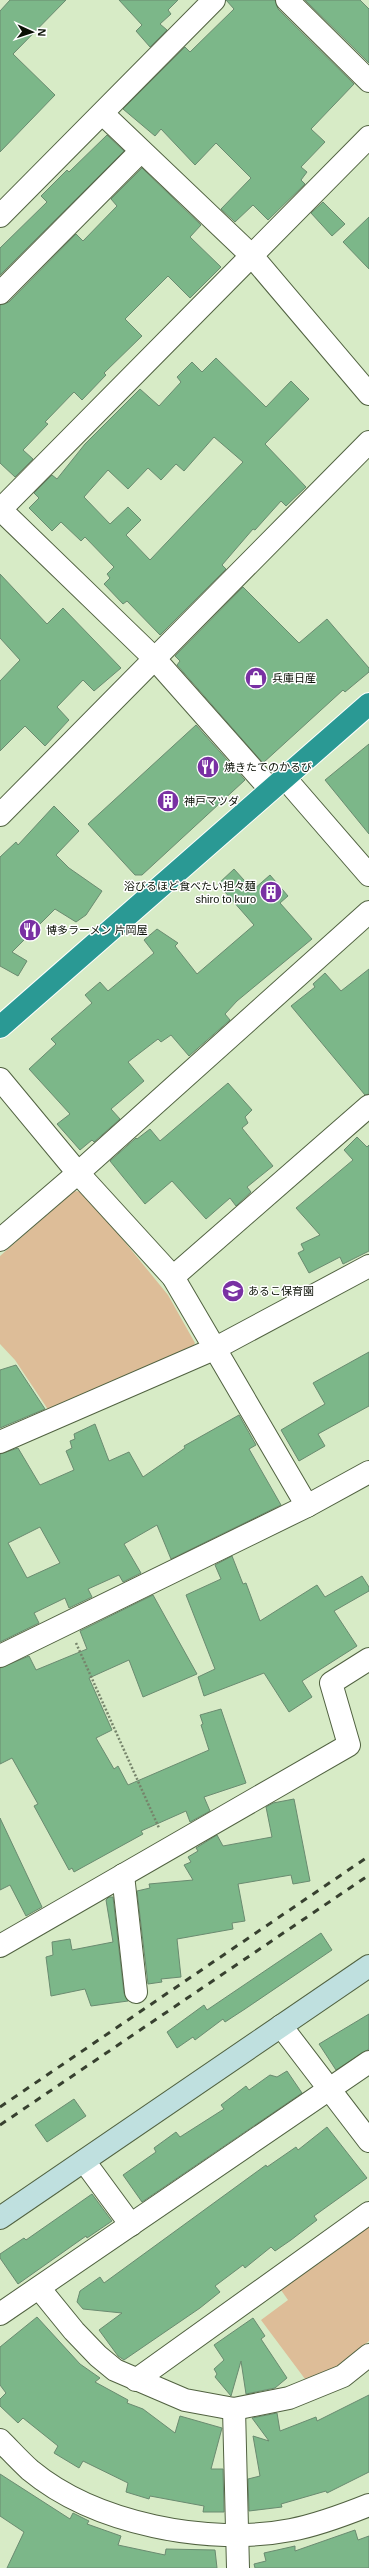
<svg xmlns="http://www.w3.org/2000/svg" width="369" height="2568" font-family="Arial,'Noto Sans JP',sans-serif">
	<style>
		.green { fill: #ddbd98 }
		.building { fill: #7cb789; stroke: #6a8b70; fill-rule: evenodd }
		.lines { fill: none; stroke-linecap: round; stroke-linejoin: round }
		.street-casing { stroke: #516241; stroke-width: 24 }
		.secondary-casing { stroke: #516241; stroke-width: 24 }
		.highway-casing { stroke: #fff; stroke-width: 24 }
		.path { stroke: #76846b; stroke-width: 2.5; stroke-dasharray: 2 2; stroke-linecap: butt }
		.street { stroke: #fff; stroke-width: 22 }
		.secondary { stroke: #bfe0df; stroke-width: 22 }
		.highway { stroke: #2a9994; stroke-width: 22 }
		.rail { stroke: #37402f; stroke-width: 3; stroke-dasharray: 7 7; stroke-linecap: butt }
		.labels { text-anchor: middle; stroke-width: 3; stroke-linejoin: round; paint-order: stroke }
		.poi-label { font-size: 11px; fill: #0a1005; stroke: #fff; text-anchor: start }
	</style>
	<rect width="100%" height="100%" fill="#d7ebc6"/>
	<!-- green -->
	<g class="green">
		<path d="M74,1191L84,1192L168,1295L195,1343L190,1352L49,1411L15,1360L0,1344V1256Z"/>
		<path d="M369,2225V2341L335,2369L308,2383L261,2320L288,2300L281,2290Z"/>
	</g>
	<!-- building -->
	<g class="building">
		<path d="M10,0H66L13,54L55,95L0,152V11Z"/>
		<path d="M119,0H178L168,10L171,14L160,24L167,30L150,47L136,31L142,25Z"/>
		<path d="M226,0H275L278,9L354,84L311,129L325,142L301,167L307,172L301,180L305,184L268,220L253,205L235,222L221,209L251,178L216,143L195,165L161,129L155,136L123,109L185,47L190,52L234,9Z"/>
		<path d="M305,0H360L369,9V63Z"/>
		<path d="M107,135L124,151L0,275V248L47,202L41,196L67,170L69,172Z"/>
		<path d="M142,168L201,225L190,237L221,267L190,298L168,276L125,319L142,336L104,373L106,375L82,400L74,392L45,422L48,424L23,450L33,459L15,477L0,463V305L9,302L76,234L83,241L117,206L111,199Z"/>
		<path d="M323,202L345,224L332,236L311,213Z"/>
		<path d="M369,217V269L343,242Z"/>
		<path d="M216,358L266,407L291,381L309,399L265,444L306,487L286,506L281,501L255,530L253,529L222,565L226,569L160,635L127,601L123,604L104,584L110,578L107,574L114,567L85,537L81,541L61,522L52,531L29,508L39,498L34,493L52,475L57,479L85,444L140,389L159,406L181,382L177,377L192,362L202,372ZM214,437L243,462L150,560L126,535L141,520L128,507L110,524L84,497L108,470L128,489L148,468L161,480L176,464L184,471Z"/>
		<path d="M0,574L47,624L63,608L121,668L94,691L83,680L57,707L69,720L45,746L25,726L0,751V681L20,660L0,638Z"/>
		<path d="M243,587L299,643L327,619L369,668V672L345,692L343,690L263,763L177,665L180,661L175,656Z"/>
		<path d="M196,725L245,780L142,875H135L88,824Z"/>
		<path d="M369,744V834L325,780Z"/>
		<path d="M54,806L79,831L56,855L69,868L102,891L86,915L76,922L55,909L12,952L27,961L18,976L0,966V857L16,842L18,845Z"/>
		<path d="M234,869L253,890L270,875L288,896L280,903L312,939L237,1001L225,1014L230,1020L189,1056L171,1035L161,1042L158,1039L128,1062L144,1081L111,1109L120,1119L94,1142L92,1140L80,1150L57,1124L70,1114L29,1069L56,1044L51,1039L92,1003L85,995L100,982L108,991L154,953L144,940L157,929L178,943L175,946L197,974L254,925L218,884Z"/>
		<path d="M369,969V1094L365,1095L291,1006L315,987L313,984L325,973L341,991Z"/>
		<path d="M228,1083L252,1110L245,1117L248,1123L242,1128L273,1166L247,1187L251,1192L236,1206L230,1198L206,1219L172,1181L145,1204L110,1161L136,1138L137,1139L150,1129L160,1141Z"/>
		<path d="M357,1137L367,1147L369,1145V1251L343,1264L340,1257L309,1273L298,1253L304,1250L301,1244L320,1235L296,1208L353,1160L344,1150Z"/>
		<path d="M369,1352V1406L318,1434L325,1446L299,1461L281,1430L325,1404L313,1383Z"/>
		<path d="M16,1365L45,1409L0,1428V1370Z"/>
		<path d="M239,1415L256,1445L249,1449L281,1505L171,1559L157,1525L124,1544L141,1573L123,1582L119,1575L88,1589L92,1597L69,1608L65,1598L34,1613L39,1623L0,1642V1454L18,1448L40,1485L74,1470L66,1451L72,1448L70,1441L75,1439L74,1434L95,1424L109,1461L129,1452L143,1477L185,1448L184,1446ZM40,1527L60,1563L27,1578L8,1543Z"/>
		<path d="M232,1556L243,1584L246,1583L260,1621L317,1585L325,1597L362,1576L369,1587V1591L334,1611L357,1646L302,1681L312,1697L289,1712L264,1673L204,1696L198,1677L215,1669L186,1595L221,1579L215,1565Z"/>
		<path d="M153,1595L197,1674L143,1697L129,1660L89,1678L112,1730L96,1738L114,1769L118,1766L128,1785L209,1750L201,1725L203,1724L200,1715L221,1709L246,1783L204,1797L210,1811L190,1822L186,1811L141,1831L143,1834L74,1872L72,1868L69,1870L34,1806L38,1804L12,1758L0,1764V1668L29,1656L36,1670L87,1649L80,1631Z"/>
		<path d="M294,1799L310,1881L293,1884L291,1875L238,1884L245,1921L232,1923L233,1929L177,1939L181,1977L161,1979L162,1982L148,1984L137,1891L150,1888L149,1884L193,1880L184,1865L191,1862L188,1857L198,1851L196,1848L217,1835L223,1846L272,1837L266,1807L273,1803Z"/>
		<path d="M0,1818L42,1907L26,1916L10,1885L0,1890Z"/>
		<path d="M109,1897H113L124,1993L128,2001L91,2006L85,1989L51,1996L46,1957L53,1955L52,1942L70,1939L72,1950L113,1942L106,1900Z"/>
		<path d="M321,1933L332,1950L245,2009L225,2022L223,2019L195,2040L193,2037L177,2048L167,2032L204,2005L207,2010Z"/>
		<path d="M369,2014V2049L336,2070L319,2044Z"/>
		<path d="M287,2071L302,2093L142,2202L123,2175L156,2152L154,2148L176,2132L180,2137L224,2109L221,2105L246,2086L249,2090L270,2075L277,2077Z"/>
		<path d="M74,2099L86,2116L47,2142L35,2125Z"/>
		<path d="M327,2127L367,2178L314,2216L317,2220L291,2240L275,2251L271,2247L245,2268L243,2265L215,2286L220,2292L200,2308L124,2360L118,2356L99,2330L122,2313L83,2309L77,2302L80,2291L100,2277L104,2283L266,2165L267,2167L296,2147L298,2150Z"/>
		<path d="M92,2194L112,2221L87,2238L86,2236L18,2284L0,2258V2254L24,2238L26,2240Z"/>
		<path d="M37,2317L80,2364L100,2378L95,2382L128,2400L127,2403L143,2409L175,2433L180,2416L222,2428L211,2469H223L224,2512H203L204,2506L150,2496L149,2499L126,2492L128,2483L83,2461L79,2468L54,2453L58,2446L23,2418L18,2423L0,2406V2399L6,2393L0,2385V2347Z"/>
		<path d="M253,2318L265,2336L261,2339L287,2378L275,2388L246,2394L241,2361L231,2396L215,2377L217,2374L214,2369L224,2360L214,2345Z"/>
		<path d="M369,2395V2472L327,2493L326,2491L281,2504L282,2507L249,2511L248,2479L260,2476L253,2436L269,2441L252,2418L277,2413L280,2431L316,2417L317,2421Z"/>
		<path d="M0,2474L70,2519L73,2513L89,2521L87,2524L121,2536L118,2545L165,2555L166,2549L215,2550L217,2568H7L24,2532L0,2516Z"/>
		<path d="M355,2530L358,2540L369,2536V2568H255L254,2564L266,2561L264,2553L295,2546V2551Z"/>
	</g>
	<g class="lines">
		<!-- street casing -->
		<g class="street-casing">
			<g id="street">
				<path d="M287,0L369,81"/>
				<path d="M103,114L252,256L369,394"/>
				<path d="M0,216L214,0"/>
				<path d="M0,293L141,151"/>
				<path d="M0,509L154,658L270,789"/>
				<path d="M0,510L369,137"/>
				<path d="M284,777L369,875"/>
				<path d="M0,815L369,442"/>
				<path d="M0,1079L78,1173L173,1277L307,1506"/>
				<path d="M0,1240L78,1173L369,912"/>
				<path d="M173,1277L369,1106"/>
				<path d="M0,1442L214,1349L369,1266"/>
				<path d="M0,1656L307,1506L369,1472"/>
				<path d="M123,1875L136,1992"/>
				<path d="M0,1946L349,1745L331,1683L369,1659"/>
				<path d="M281,2026L369,2141"/>
				<path d="M84,2161L131,2225"/>
				<path d="M39,2288L74,2331L98,2356L115,2370L185,2400L234,2409L289,2398L343,2376L369,2355"/>
				<path d="M0,2314L369,2062"/>
				<path d="M136,2380L369,2213"/>
				<path d="M234,2409L238,2568"/>
				<path d="M0,2440C10,2450 20,2461 30,2470C95,2524 209,2546 291,2530C318,2525 344,2515 369,2505"/>
			</g>
		</g>
		<!-- secondary casing -->
		<g class="secondary-casing">
			<path id="secondary" d="M0,2218L369,1966"/>
		</g>
		<!-- highway casing -->
		<g class="highway-casing">
			<path id="highway" d="M0,1027L369,704"/>
		</g>
		<!-- path -->
		<path class="path" d="M76,1643L159,1828"/>
		<!-- street -->
		<use href="#street" class="street"/>
		<!-- secondary -->
		<use href="#secondary" class="secondary"/>
		<!-- highway -->
		<use href="#highway" class="highway"/>
		<!-- rail -->
		<g class="rail">
			<path d="M0,2107L369,1856"/>
			<path d="M0,2125L369,1875"/>
		</g>
	</g>
	<!-- icons -->
	<defs>
		<g id="shop-disc" transform="scale(1.15)"><circle r="9.5" fill="#7930a3" stroke="#fff"/><path d="M-5-2.5h2.3a2.7 3.5 0 0 1 5.4 0H5L5.5 6h-11ZM-1.5-2.5h3a1.5 2.3 0 0 0-3 0Z" fill="#fff"/></g>
		<g id="restaurant-disc" transform="scale(1.15)"><circle r="9.5" fill="#7930a3" stroke="#fff"/><path d="M-5-6h1v4h1v-4h1v4h1v-4h1v5L-1.5 .5V6h-2V.5L-5-1ZM5-6V6H3V1.5H1.5Q1.5-4 5-6Z" fill="#fff"/></g>
		<g id="building-disc" transform="scale(1.15)"><circle r="9.5" fill="#7930a3" stroke="#fff"/><path d="M-4-6H4V6H1V3H-1V6H-4ZM-2.5-4.3h1.7v1.8h-1.7ZM.8-4.3h1.7v1.8H.8ZM-2.5-1h1.7V.8h-1.7ZM.8-1h1.7V.8H.8Z" fill="#fff"/></g>
		<g id="school-disc" transform="scale(1.15)"><circle r="9.5" fill="#7930a3" stroke="#fff"/><path d="M0-5L7-2L0 1L-7-2ZM-4 1L0 2.5L4 1V4Q0 6-4 4Z" fill="#fff"/></g>
	</defs>
	<g fill-rule="evenodd">
		<use href="#shop-disc" x="256" y="678"/>
		<use href="#restaurant-disc" x="208" y="767"/>
		<use href="#building-disc" x="168" y="801"/>
		<use href="#building-disc" x="271" y="892"/>
		<use href="#restaurant-disc" x="30" y="930"/>
		<use href="#school-disc" x="233" y="1291"/>
	</g>
	<g class="labels">
		<!-- poi labels -->
		<g class="poi-label">
			<text x="272" y="682">兵庫日産</text>
			<text x="224" y="771">焼きたてのかるび</text>
			<text x="184" y="805">神戸マツダ</text>
			<text x="256" y="890" text-anchor="end">浴びるほど食べたい担々麺<tspan x="256" dy="13">shiro to kuro</tspan></text>
			<text x="46" y="934">博多ラーメン 片岡屋</text>
			<text x="248" y="1295">あるこ保育園</text>
		</g>
	</g>
	<!-- north arrow -->
	<g transform="translate(32 32) rotate(93)" stroke="#ffffff" stroke-width="3" paint-order="stroke">
	<path d="M0-3L7 15L0 10L-7 15Z" fill="#0a1005"/>
	<text y="-6" font-size="11" font-weight="bold" text-anchor="middle" fill="#0a1005">N</text>
	</g>
</svg>
